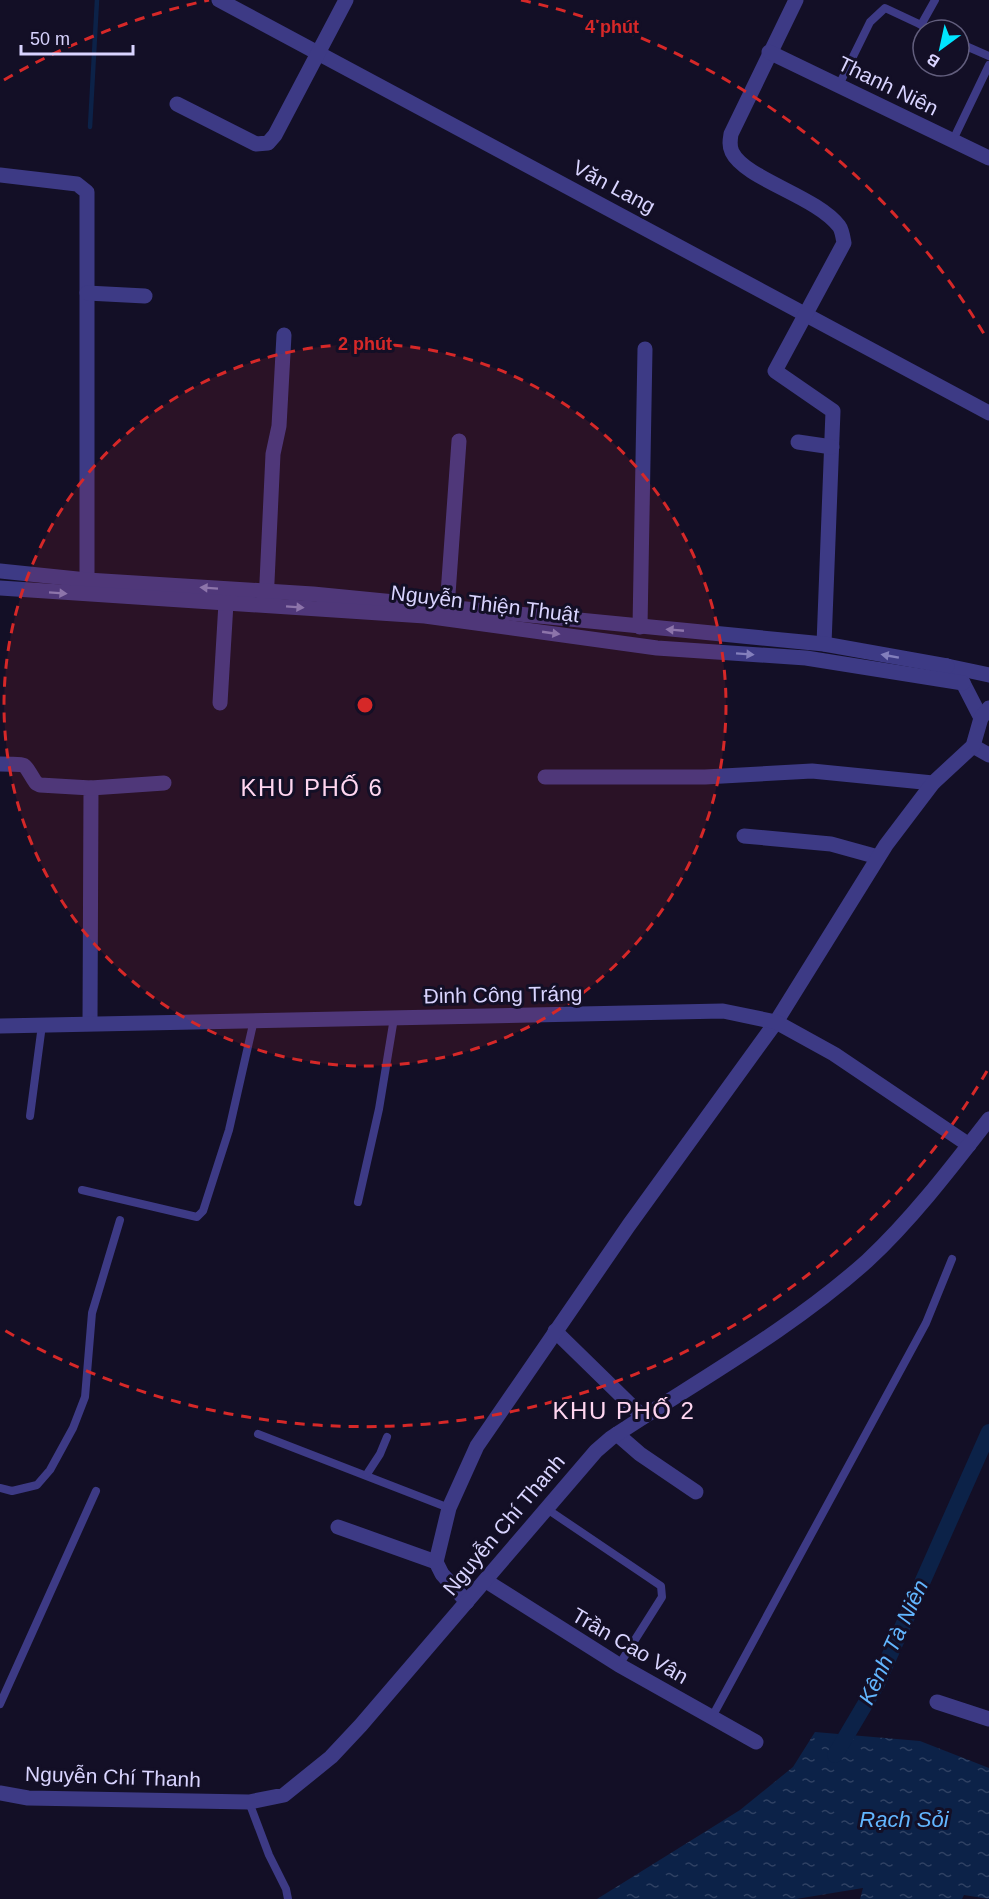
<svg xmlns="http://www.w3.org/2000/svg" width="989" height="1899" font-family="Helvetica,sans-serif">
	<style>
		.water { fill: url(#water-ripples) }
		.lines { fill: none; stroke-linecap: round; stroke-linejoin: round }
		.stream { stroke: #0c2248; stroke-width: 4.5 }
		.canal { stroke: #0c2248; stroke-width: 16 }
		.service { stroke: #3d3a85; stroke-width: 8 }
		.minor { stroke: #3d3a85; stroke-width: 15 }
		.tertiary { stroke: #3d3a85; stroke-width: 15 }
		.oneway { fill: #837fbc }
		.ring { fill: none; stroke: #d62828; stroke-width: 3; stroke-dasharray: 10 8 }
		.labels { text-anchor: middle; stroke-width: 6; stroke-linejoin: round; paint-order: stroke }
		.street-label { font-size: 21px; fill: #d9d4ff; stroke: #130f26 }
		.water-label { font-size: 22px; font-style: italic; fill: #62b6ff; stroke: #130f26 }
		.quarter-label { font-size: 24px; letter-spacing: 1.5px; fill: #ffd6f0; stroke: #130f26 }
		.centre { fill: #d62828; stroke: #130f26; stroke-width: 3 }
		.ring-label { font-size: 18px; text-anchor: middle; font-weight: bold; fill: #d62828; stroke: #130f26; stroke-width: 6; stroke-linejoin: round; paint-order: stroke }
	</style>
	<defs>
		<pattern id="water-ripples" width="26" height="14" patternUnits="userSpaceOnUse" patternTransform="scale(1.5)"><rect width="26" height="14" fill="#0c2248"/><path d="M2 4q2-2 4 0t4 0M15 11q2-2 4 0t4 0" fill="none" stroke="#2f4163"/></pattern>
	</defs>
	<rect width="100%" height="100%" fill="#130f26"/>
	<!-- water -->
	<path class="water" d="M815,1732L920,1741L989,1768V1899L964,1895L962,1899H860L863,1888L796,1899H597L740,1810L793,1767Z"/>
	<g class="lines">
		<!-- stream -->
		<path class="stream" d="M90,127L97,0"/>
		<!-- canal -->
		<path class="canal" d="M835,1755L877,1684L989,1432"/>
		<!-- service -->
		<g class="service">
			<path d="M921,25L935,0"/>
			<path d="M959,43L989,56"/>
			<path d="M839,85L870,22L885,8L932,30"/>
			<path d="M953,140L989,65"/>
			<path d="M30,1116L42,1025"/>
			<path d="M82,1190L197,1217L203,1211L229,1130L254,1020"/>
			<path d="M358,1202L379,1109L394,1018"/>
			<path d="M258,1434L449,1508"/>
			<path d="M367,1474L380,1454L387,1437"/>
			<path d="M0,1488L12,1491L37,1485L50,1470L73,1428L85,1397L92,1313L120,1220"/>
			<path d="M547,1509L661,1586L662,1597L619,1665"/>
			<path d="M0,1704L96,1491"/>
			<path d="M712,1717L926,1323L952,1259"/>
			<path d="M249,1802L269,1855L286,1889L288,1899"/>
		</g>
		<!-- minor -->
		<g class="minor">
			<path d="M219,0L989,413"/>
			<path d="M796,0L731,134C730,140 729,146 732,152C745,179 816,196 839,226C842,230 843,237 844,243L775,371L833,411L824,644"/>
			<path d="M769,52L989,158"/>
			<path d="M177,104L256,144L268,143L275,135L346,0"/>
			<path d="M0,175L77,184L87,192V580"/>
			<path d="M87,293L145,296"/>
			<path d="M798,442L832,447"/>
			<path d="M266,603L273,454L279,426L284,335"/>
			<path d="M447,608L459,441"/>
			<path d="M640,627L645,349"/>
			<path d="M947,666L963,683L981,718"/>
			<path d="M947,666L989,675"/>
			<path d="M220,703L226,603"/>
			<path d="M973,746L989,755"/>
			<path d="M0,764C30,765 21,760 36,783L40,785L91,788L90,1023"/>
			<path d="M545,777H705L812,771L933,783"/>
			<path d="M91,788L164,783"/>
			<path d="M744,836L831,844L878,857"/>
			<path d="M555,1331L643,1417"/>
			<path d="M617,1434L640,1454L696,1492"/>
			<path d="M338,1527L436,1562"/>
			<path d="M486,1581L619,1665L756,1742"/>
			<path d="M467,1602L442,1574L436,1562L449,1508L477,1446L629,1225L776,1022L886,845L933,783L973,746L981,718L989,708"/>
			<path d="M937,1702L989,1719"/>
		</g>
		<!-- tertiary -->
		<g class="tertiary">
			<path d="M0,571L87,580L313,594L824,644L947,666"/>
			<path d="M0,588L425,616L657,648L806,658L963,683"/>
			<path d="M0,1026L723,1011L776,1022L834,1054L969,1145"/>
			<path d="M0,1793L28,1798L249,1802L284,1795L331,1757L361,1725L596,1451L611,1438C697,1381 790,1330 867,1261C912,1219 951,1168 989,1119"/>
		</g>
	</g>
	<!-- one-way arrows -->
	<defs><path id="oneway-solid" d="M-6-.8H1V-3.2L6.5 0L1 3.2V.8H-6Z" transform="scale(1.5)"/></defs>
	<g class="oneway">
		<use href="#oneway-solid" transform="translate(209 588) rotate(-176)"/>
		<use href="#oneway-solid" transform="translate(58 593) rotate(4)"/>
		<use href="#oneway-solid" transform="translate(295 607) rotate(4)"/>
		<use href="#oneway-solid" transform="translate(675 630) rotate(-175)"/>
		<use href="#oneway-solid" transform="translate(551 633) rotate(8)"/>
		<use href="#oneway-solid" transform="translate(745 654) rotate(4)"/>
		<use href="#oneway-solid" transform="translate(890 656) rotate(-170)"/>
	</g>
	<!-- distance rings -->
	<circle cx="365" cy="705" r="361" fill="#d62828" fill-opacity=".12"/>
	<g class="ring">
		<circle cx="365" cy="705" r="361"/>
		<path d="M987 1071A722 722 0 0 1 4 1330M4 80A722 722 0 0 1 209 0M521 0A722 722 0 0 1 987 339"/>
	</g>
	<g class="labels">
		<!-- street labels -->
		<g class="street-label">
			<text transform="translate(888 86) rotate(26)" y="7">Thanh Niên</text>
			<text transform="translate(614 187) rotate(28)" y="7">Văn Lang</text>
			<text transform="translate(485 604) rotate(7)" y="7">Nguyễn Thiện Thuật</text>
			<text transform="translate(503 995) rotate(-1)" y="7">Đinh Công Tráng</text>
			<text transform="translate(504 1525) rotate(-50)" y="7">Nguyễn Chí Thanh</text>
			<text transform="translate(630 1646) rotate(30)" y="7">Trần Cao Vân</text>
			<text transform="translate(113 1777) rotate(2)" y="7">Nguyễn Chí Thanh</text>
		</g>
		<!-- water labels -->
		<g class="water-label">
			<text transform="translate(893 1642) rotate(-65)" y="8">Kênh Tà Niên</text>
			<text x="904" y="1827">Rạch Sỏi</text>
		</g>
		<!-- quarter labels -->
		<g class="quarter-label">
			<text x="312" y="796">KHU PHỐ 6</text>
			<text x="624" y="1419">KHU PHỐ 2</text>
		</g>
	</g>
	<circle cx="365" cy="705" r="9" class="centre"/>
	<g class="ring-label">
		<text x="612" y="33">4 phút</text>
		<text x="365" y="350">2 phút</text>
	</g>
	<!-- north arrow -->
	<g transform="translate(941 48) rotate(213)"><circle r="28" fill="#130f26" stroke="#625e7d" stroke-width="1.5"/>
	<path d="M0-4.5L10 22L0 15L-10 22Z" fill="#00e5ff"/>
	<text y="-9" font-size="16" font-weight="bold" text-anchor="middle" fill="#d9d4ff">B</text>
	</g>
	<!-- scale -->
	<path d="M21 45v9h112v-9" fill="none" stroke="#d9d4ff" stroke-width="3"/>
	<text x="30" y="45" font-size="18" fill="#d9d4ff" stroke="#130f26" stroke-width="4.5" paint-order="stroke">50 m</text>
</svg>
